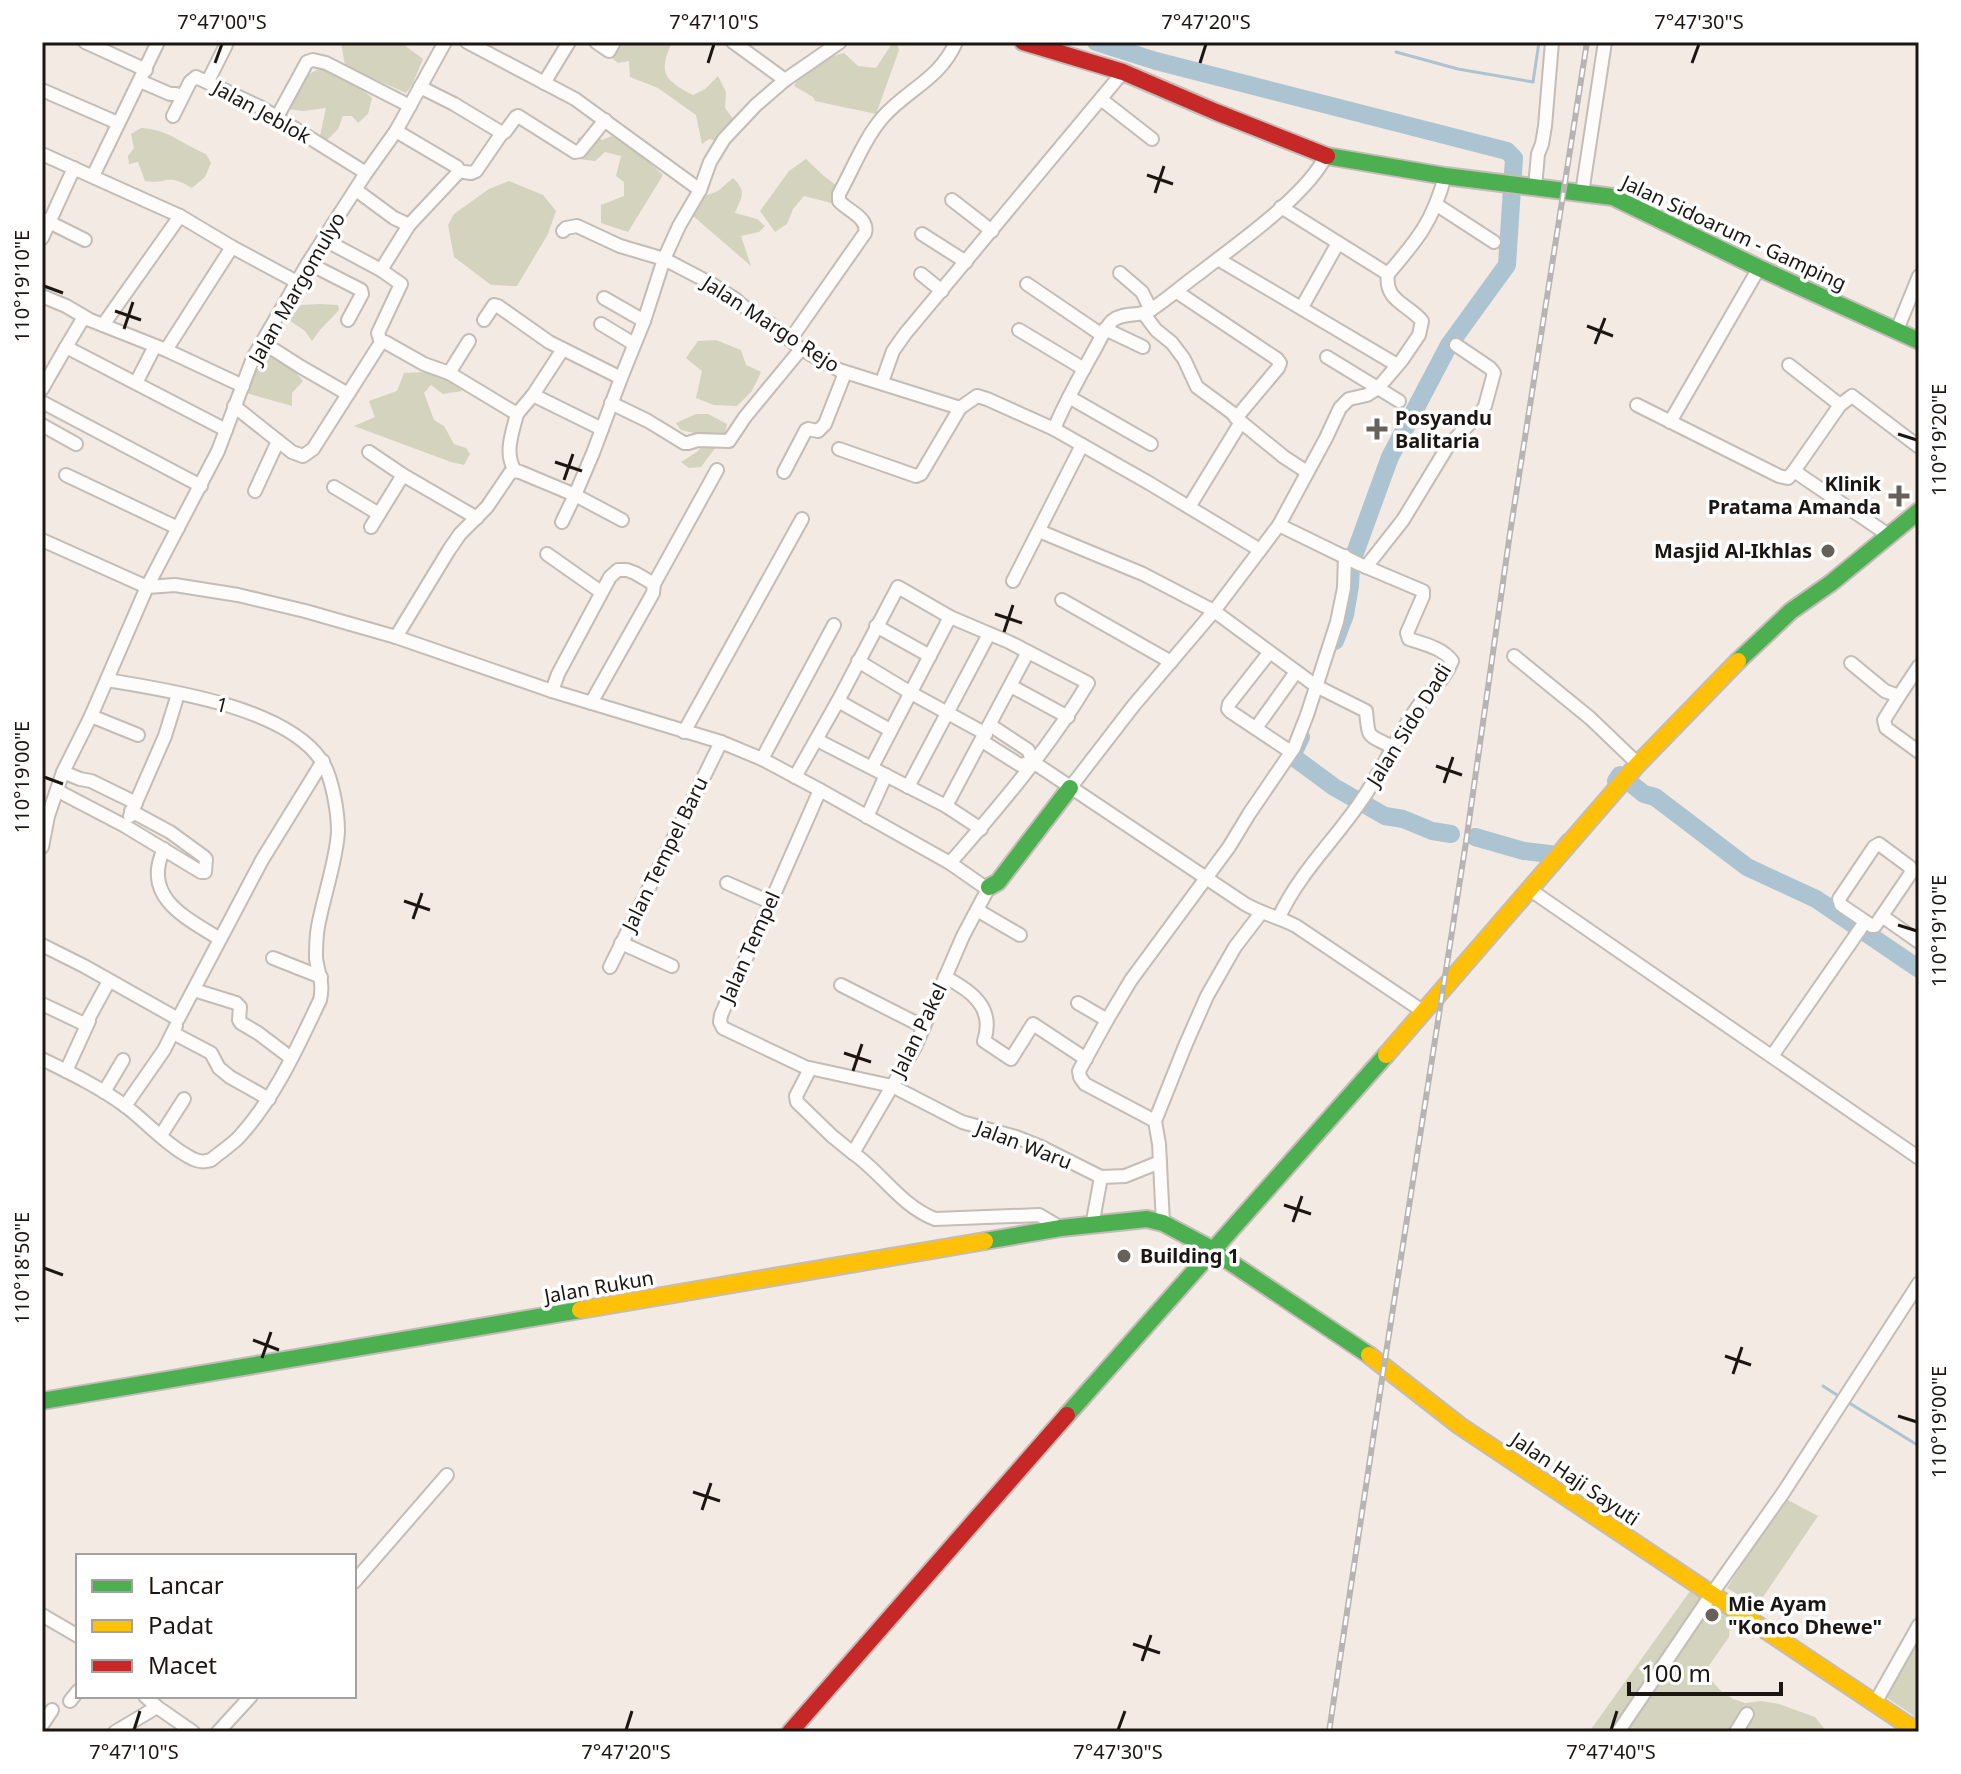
<svg xmlns="http://www.w3.org/2000/svg" width="1961" height="1774" font-family="'Noto Sans',sans-serif">
	<style>
		.green { fill: #d4d3bd }
		.lines { fill: none; stroke-linecap: round; stroke-linejoin: round }
		.stream { stroke: #acc4d1; stroke-width: 3 }
		.river { stroke: #acc4d1; stroke-width: 18 }
		.street-casing { stroke: #c3bcb7; stroke-width: 16 }
		.fast-casing { stroke: #c3bcb7; stroke-width: 20 }
		.slow-casing { stroke: #c3bcb7; stroke-width: 20 }
		.jam-casing { stroke: #c3bcb7; stroke-width: 20 }
		.street { stroke: #fdfcfb; stroke-width: 12 }
		.fast { stroke: #4caf50; stroke-width: 16 }
		.slow { stroke: #ffc107; stroke-width: 16 }
		.jam { stroke: #c62828; stroke-width: 16 }
		.rail-casing { stroke: #b7b4b3; stroke-width: 6 }
		.rail { stroke: #fff; stroke-width: 3; stroke-dasharray: 9; stroke-linecap: butt }
		.ticks { fill: none; stroke: #1c1612; stroke-width: 3 }
		.poi-dot { fill: #67605b; stroke: #fff; stroke-width: 3 }
		.labels { text-anchor: middle; stroke-width: 7; stroke-linejoin: round; paint-order: stroke }
		.street-label { font-size: 20px; fill: #1c1612; stroke: #fff }
		.poi-label { font-size: 20px; font-weight: bold; fill: #1c1612; stroke: #fff; text-anchor: start }
		.neatline { fill: none; stroke: #1c1612; stroke-width: 3 }
		.ticks-label { font-size: 20px; text-anchor: middle; fill: #1c1612 }
	</style>
	<rect width="100%" height="100%" fill="#f3eae3"/>
	<!-- green -->
	<g class="green">
		<path d="M341,42H400L423,59L412,85L406,93L345,66Z"/>
		<path d="M611,42H672C658,73 664,80 693,95L705,89L718,76L726,92L725,108L734,120L720,142L709,139L702,144L696,115L658,88L630,77L629,61L618,63L607,54Z"/>
		<path d="M893,42H896L899,50L876,114L815,101L813,97L794,86C800,71 829,56 844,53L858,66L876,68Z"/>
		<path d="M320,68L349,77L372,98L368,114L358,123L352,116H343L338,129L326,141L320,136L326,108L303,111L288,109L306,76Z"/>
		<path d="M141,128C171,130 181,144 206,154L211,163L205,177L192,188C166,172 168,185 145,181L138,162L129,164L128,156L134,148L131,134Z"/>
		<path d="M591,134L602,140L612,136L634,149L663,175L628,232L601,223V205L624,196V182L616,176L621,156L605,152L595,161L578,159V138Z"/>
		<path d="M806,159L825,177L836,185L835,204L804,196L793,209L787,224L775,232L760,211L789,171Z"/>
		<path d="M733,178C747,192 742,196 735,213L757,219L765,226L759,232L741,236L751,266L692,215L702,197L718,191Z"/>
		<path d="M509,181L543,195L556,211L548,234L517,286L491,285L454,257L448,225L454,214L489,189Z"/>
		<path d="M320,304L338,305L339,310L320,330L312,341L305,331L289,320L301,305Z"/>
		<path d="M716,340L741,350L746,365L761,372L752,391L737,406L714,405L696,398L702,371L686,358L698,341Z"/>
		<path d="M269,353L284,359L303,381L292,393V406L246,393L261,355Z"/>
		<path d="M426,372L448,375L462,391L443,394L431,385L424,393L434,420L444,426L454,444L466,448L470,454L464,465L451,462L354,426L375,417L369,401L397,391L404,373Z"/>
		<path d="M696,414H708L727,424L725,435L701,467L689,468L681,462L697,452L705,443L702,435L681,430L676,423Z"/>
		<path d="M1784,1498L1818,1516L1757,1606L1727,1588Z"/>
		<path d="M1693,1587L1731,1610L1729,1637L1708,1667L1711,1680L1722,1692L1733,1699L1745,1703L1761,1701L1779,1704L1815,1717L1827,1732H1589Z"/>
		<path d="M1919,1633V1732L1908,1727L1913,1715L1884,1696Z"/>
	</g>
	<g class="lines">
		<!-- stream -->
		<g class="stream">
			<path d="M1396,52L1458,69L1533,82L1539,42"/>
			<path d="M1823,1386L1840,1397"/>
			<path d="M1846,1401L1919,1446"/>
		</g>
		<!-- river -->
		<g class="river">
			<path d="M1096,42L1156,61L1507,151L1514,158L1507,265L1449,345L1390,457L1351,564L1350,586L1345,615L1335,641"/>
			<path d="M1301,737L1292,756L1334,787L1385,816L1403,819L1432,831L1451,834"/>
			<path d="M1616,781L1620,775L1644,794L1655,797L1747,867L1816,899L1919,969"/>
			<path d="M1475,837L1524,851L1558,855L1568,842"/>
		</g>
		<!-- street casing -->
		<g class="street-casing">
			<g id="street">
				<path d="M85,42L146,70"/>
				<path d="M467,42L575,99L700,190"/>
				<path d="M596,42L609,51L614,42"/>
				<path d="M733,42L785,80"/>
				<path d="M140,81L170,94H176"/>
				<path d="M208,81L226,45"/>
				<path d="M544,83L569,42"/>
				<path d="M420,87L454,104L502,133L505,132L516,117L518,116L575,152L580,151L605,120"/>
				<path d="M42,90L118,123"/>
				<path d="M1102,100L1152,139"/>
				<path d="M173,116L190,82L196,77L262,108L366,173"/>
				<path d="M277,117L307,62L313,60L326,63L410,106"/>
				<path d="M42,154L180,216L232,247L297,282"/>
				<path d="M458,171L471,173L476,171L502,133"/>
				<path d="M93,176L158,42"/>
				<path d="M1535,187L1538,154L1542,144L1545,126L1552,42"/>
				<path d="M356,190L394,218L409,225L456,175L458,171L457,167L396,131"/>
				<path d="M1582,193L1605,42"/>
				<path d="M952,200L992,231"/>
				<path d="M1437,205L1494,242"/>
				<path d="M1281,207L1388,274"/>
				<path d="M45,220L85,240"/>
				<path d="M563,231L566,228L577,226L620,246L664,259L710,283L735,299L754,315L772,325L801,349L839,370L960,408"/>
				<path d="M922,234L966,262"/>
				<path d="M42,238L74,168"/>
				<path d="M323,239L381,270L401,284L378,333L381,343"/>
				<path d="M1218,259L1397,365"/>
				<path d="M308,263L361,290L362,294L348,320"/>
				<path d="M381,270L409,225"/>
				<path d="M1120,273L1142,292L1151,310"/>
				<path d="M921,274L942,291"/>
				<path d="M1027,284L1102,335"/>
				<path d="M1177,292L1277,359L1280,363L1278,368L1236,418"/>
				<path d="M42,296L66,306L90,320L166,350L243,386"/>
				<path d="M604,298L644,321"/>
				<path d="M1302,307L1338,243"/>
				<path d="M1144,314L1156,330L1172,343L1184,359L1197,387L1231,412L1241,422L1189,507"/>
				<path d="M484,320L494,305L498,306L549,342L621,378"/>
				<path d="M601,324L634,344"/>
				<path d="M103,325L180,216"/>
				<path d="M1105,329L1143,347"/>
				<path d="M1019,330L1084,369"/>
				<path d="M1897,330L1919,276"/>
				<path d="M790,340L865,233C869,218 848,211 839,201V194C853,169 864,139 883,117C908,89 940,79 956,42"/>
				<path d="M262,342L301,367L348,394"/>
				<path d="M66,347L84,317"/>
				<path d="M166,350L232,247"/>
				<path d="M1327,357L1399,401"/>
				<path d="M1789,365L1840,405"/>
				<path d="M449,373L469,341"/>
				<path d="M882,382L893,351L905,334L1123,72"/>
				<path d="M136,383L155,346"/>
				<path d="M42,389L66,347L226,430"/>
				<path d="M533,395L602,429"/>
				<path d="M1069,397L1151,444"/>
				<path d="M42,402L201,486"/>
				<path d="M611,403L648,421L684,443H688L698,440L729,441L745,417L801,349"/>
				<path d="M1637,405L1779,476L1788,478L1794,471L1890,536"/>
				<path d="M234,406L292,452L303,456L313,449L378,347L381,343L385,342L424,364L449,373L517,414C512,434 504,453 515,471"/>
				<path d="M517,414L533,395L563,349"/>
				<path d="M1241,422L1284,457L1307,472"/>
				<path d="M1670,422L1759,268"/>
				<path d="M42,425L76,444"/>
				<path d="M1054,429C1066,400 1081,374 1096,347C1101,338 1105,328 1112,321C1124,311 1140,318 1152,309C1169,298 1184,284 1201,272C1238,243 1305,197 1326,156"/>
				<path d="M839,449L916,476L921,474L960,408L977,396L987,399L1054,429L1149,483L1260,550"/>
				<path d="M369,452L403,475L477,518"/>
				<path d="M1794,471L1840,405L1852,396L1919,447"/>
				<path d="M784,472L806,430L808,429L818,431L825,424L845,373"/>
				<path d="M66,475L178,528"/>
				<path d="M334,487L379,514"/>
				<path d="M255,491L278,441"/>
				<path d="M562,522L575,495L622,520"/>
				<path d="M1279,525L1359,564L1423,591V596L1407,633L1409,639C1424,644 1443,648 1452,661C1445,680 1430,690 1419,705C1397,735 1383,770 1361,801C1334,841 1300,872 1279,917"/>
				<path d="M371,527L403,475"/>
				<path d="M1039,531L1143,574L1214,611L1316,686L1366,711C1369,740 1366,733 1392,747"/>
				<path d="M42,540L147,587L175,585L238,595L305,611L396,637L552,691L721,742L762,759L820,790L950,863L983,886L989,887L963,936L915,1047L853,1153C882,1173 901,1206 935,1219L1039,1215L1061,1228"/>
				<path d="M547,554L601,592"/>
				<path d="M1366,567L1403,520L1448,446L1482,411L1485,406L1494,373L1490,368L1456,345"/>
				<path d="M1013,581L1082,445"/>
				<path d="M1062,600L1171,662"/>
				<path d="M876,626L930,656"/>
				<path d="M396,637L449,550L460,534L487,507L510,473L515,471L520,472L575,495L593,453L621,378L644,321L664,259L679,226L700,190L710,162L724,139L756,105L785,80L840,42"/>
				<path d="M1269,653L1229,704L1228,709L1231,712L1291,752"/>
				<path d="M1514,656L1590,718L1638,764"/>
				<path d="M858,661L911,693L986,734"/>
				<path d="M1851,663L1885,691L1899,696L1884,720L1886,728L1919,752"/>
				<path d="M1011,686L1068,717"/>
				<path d="M552,691L558,674L610,577L618,570H627L635,573L654,584"/>
				<path d="M1899,696L1919,666"/>
				<path d="M838,701L890,730"/>
				<path d="M591,703L653,593L654,584L717,470"/>
				<path d="M91,716L138,735"/>
				<path d="M990,725L1028,750L1033,762L1048,772L1245,904C1262,914 1279,917 1296,926L1424,1012"/>
				<path d="M1256,728L1296,672"/>
				<path d="M684,732L802,519"/>
				<path d="M817,740L946,806L981,829"/>
				<path d="M982,741L1020,765L1033,762"/>
				<path d="M762,759L834,625"/>
				<path d="M872,767L950,617"/>
				<path d="M63,772L80,779L91,781L136,803"/>
				<path d="M795,777L838,701L898,587L950,617L1009,642L1088,683C1050,747 999,807 950,863"/>
				<path d="M908,787L989,634"/>
				<path d="M1070,788L1134,705L1214,611L1279,525L1326,438L1340,408L1349,399L1367,395L1378,388L1402,360L1419,335L1422,321C1408,304 1384,301 1388,274C1418,239 1433,221 1445,176"/>
				<path d="M820,790L721,1015L720,1022L723,1028L805,1067L892,1086L962,1122L1016,1137L1041,1147L1101,1177L1125,1176L1160,1162"/>
				<path d="M58,791L125,826L201,872H205L206,859L203,856L170,832L131,811"/>
				<path d="M946,806L1028,652"/>
				<path d="M130,816L165,736L178,694"/>
				<path d="M867,817L886,775"/>
				<path d="M1879,844L1910,867L1911,873L1875,926H1872L1841,905L1839,899L1874,847Z"/>
				<path d="M42,847L48,816L63,772L91,716L147,587L218,451L253,358L308,263L366,173L396,131L445,42"/>
				<path d="M164,849C141,897 186,918 220,939"/>
				<path d="M727,883L770,902"/>
				<path d="M1529,889L1919,1158"/>
				<path d="M977,910L1020,935"/>
				<path d="M1882,916L1919,942"/>
				<path d="M621,943L672,966"/>
				<path d="M42,945L84,966L178,1019L262,860L323,761"/>
				<path d="M273,958L321,977"/>
				<path d="M610,967L721,742"/>
				<path d="M945,977C972,991 995,1008 984,1041L1011,1059L1033,1024L1086,1059"/>
				<path d="M841,985L924,1027"/>
				<path d="M194,990L236,1003L240,1007L239,1020L241,1023L258,1033L291,1058"/>
				<path d="M1078,1003L1107,1020"/>
				<path d="M42,1004L80,1022L86,1023L109,981"/>
				<path d="M173,1033L211,1053L219,1068L230,1077L269,1099"/>
				<path d="M1772,1056L1865,922"/>
				<path d="M42,1059C70,1073 98,1086 124,1105C147,1122 167,1146 193,1159C200,1162 204,1162 211,1160C220,1152 232,1145 240,1136C276,1096 297,1048 320,1000C324,982 318,974 316,958C316,948 316,937 318,927C323,898 337,859 338,831C338,812 332,775 321,760C285,707 167,690 107,680"/>
				<path d="M810,1069L796,1096L797,1102L832,1136L853,1153"/>
				<path d="M66,1071L89,1021"/>
				<path d="M104,1092L123,1060"/>
				<path d="M125,1106L164,1050L176,1026"/>
				<path d="M1155,1121L1085,1084L1080,1077L1079,1071L1107,1020L1131,980L1229,847L1249,814L1294,748L1307,715L1337,622L1344,588L1345,556"/>
				<path d="M161,1135L184,1099"/>
				<path d="M1163,1223L1159,1144L1155,1121L1185,1046L1207,996L1235,947L1261,913"/>
				<path d="M1092,1226L1101,1177"/>
				<path d="M354,1582L447,1475"/>
				<path d="M42,1615L78,1636"/>
				<path d="M145,1696L157,1707L193,1732"/>
				<path d="M70,1701L78,1691"/>
				<path d="M1875,1703L1919,1625"/>
				<path d="M42,1725L52,1710"/>
				<path d="M115,1732L157,1707"/>
				<path d="M218,1732L251,1696"/>
				<path d="M1618,1732L1711,1595L1783,1493L1919,1283"/>
				<path d="M1736,1732L1747,1714"/>
			</g>
		</g>
		<!-- fast casing -->
		<g class="fast-casing">
			<g id="fast">
				<path d="M1327,156L1445,176L1613,197L1759,268L1919,341"/>
				<path d="M1738,661L1791,611L1831,583L1919,511"/>
				<path d="M989,887L998,882L1070,788"/>
				<path d="M985,1241L1061,1228L1147,1219L1163,1223L1206,1246L1369,1355"/>
				<path d="M42,1401L580,1310"/>
				<path d="M1067,1415L1386,1055"/>
			</g>
		</g>
		<!-- slow casing -->
		<g class="slow-casing">
			<g id="slow">
				<path d="M1386,1055L1638,764L1738,661"/>
				<path d="M580,1310L985,1241"/>
				<path d="M1369,1355L1460,1426L1918,1732"/>
			</g>
		</g>
		<!-- jam casing -->
		<g class="jam-casing">
			<g id="jam">
				<path d="M1023,42L1123,72L1216,112L1327,156"/>
				<path d="M790,1732L1067,1415"/>
			</g>
		</g>
		<!-- street -->
		<use href="#street" class="street"/>
		<!-- fast -->
		<use href="#fast" class="fast"/>
		<!-- slow -->
		<use href="#slow" class="slow"/>
		<!-- jam -->
		<use href="#jam" class="jam"/>
		<!-- rail casing -->
		<g class="rail-casing">
			<path id="rail" d="M1329,1732L1384,1366L1466,842L1510,533L1587,42"/>
		</g>
		<!-- rail -->
		<use href="#rail" class="rail"/>
	</g>
	<!-- ticks -->
	<path class="ticks" d="M215,63L222,44M708,63L714,44M1200,63L1206,44M1692,63L1699,44M1147,175L1173,184M1155,193L1164,166M44,286L63,293M115,311L141,320M1587,326L1613,336M124,329L133,302M1595,344L1605,318M1898,434L1917,440M555,462L582,471M564,480L573,454M995,614L1022,623M1004,632L1013,605M1436,766L1462,775M44,777L63,784M1444,783L1453,757M404,901L430,910M413,919L422,893M1898,925L1917,931M844,1053L871,1062M853,1071L862,1044M1284,1205L1311,1214M1293,1222L1302,1196M44,1268L63,1275M253,1340L279,1350M1725,1356L1751,1365M262,1358L271,1332M1733,1374L1742,1347M1898,1416L1917,1422M693,1492L720,1501M702,1510L711,1483M1133,1644L1160,1653M1142,1661L1151,1635M134,1730L140,1711M626,1730L632,1711M1118,1730L1125,1711M1611,1730L1617,1711"/>
	<!-- markers -->
	<g class="poi-dot">
		<path d="M1373 417h8v8h8v8h-8v8h-8v-8h-8v-8h8z"/>
		<path d="M1895 484h8v8h8v8h-8v8h-8v-8h-8v-8h8z"/>
		<circle cx="1828" cy="551" r="8"/>
		<circle cx="1124" cy="1256" r="8"/>
		<circle cx="1712" cy="1615" r="8"/>
	</g>
	<g class="labels">
		<!-- street labels -->
		<g class="street-label">
			<text transform="translate(262 112) rotate(29)" y="7">Jalan Jeblok</text>
			<text transform="translate(1734 233) rotate(25)" y="7">Jalan Sidoarum - Gamping</text>
			<text transform="translate(297 288) rotate(-60)" y="7">Jalan Margomulyo</text>
			<text transform="translate(771 324) rotate(33)" y="7">Jalan Margo Rejo</text>
			<text transform="translate(222 705) rotate(14)" y="7">1</text>
			<text transform="translate(1409 725) rotate(-58)" y="7">Jalan Sido Dadi</text>
			<text transform="translate(665 854) rotate(-64)" y="7">Jalan Tempel Baru</text>
			<text transform="translate(750 947) rotate(-66)" y="7">Jalan Tempel</text>
			<text transform="translate(919 1030) rotate(-64)" y="7">Jalan Pakel</text>
			<text transform="translate(1024 1145) rotate(21)" y="7">Jalan Waru</text>
			<text transform="translate(599 1287) rotate(-10)" y="7">Jalan Rukun</text>
			<text transform="translate(1575 1479) rotate(34)" y="7">Jalan Haji Sayuti</text>
		</g>
		<!-- poi labels -->
		<g class="poi-label">
			<text x="1395" y="425">Posyandu<tspan x="1395" dy="23">Balitaria</tspan></text>
			<text x="1881" y="491" text-anchor="end">Klinik<tspan x="1881" dy="23">Pratama Amanda</tspan></text>
			<text x="1812" y="558" text-anchor="end">Masjid Al-Ikhlas</text>
			<text x="1140" y="1263">Building 1</text>
			<text x="1728" y="1611">Mie Ayam<tspan x="1728" dy="23">"Konco Dhewe"</tspan></text>
		</g>
	</g>
	<!-- border -->
	<rect width="1961" height="1774" fill="none" stroke="#ffffff" stroke-width="88"/>
	<!-- legend -->
	<rect x="76" y="1554" width="280" height="144" fill="#ffffff" stroke="#a4a2a0" stroke-width="2"/>
	<rect x="92" y="1580" width="40" height="12" fill="#4caf50" stroke="#a4a2a0" stroke-width="2"/>
	<text x="148" y="1594" font-size="24" fill="#1c1612">Lancar</text>
	<rect x="92" y="1620" width="40" height="12" fill="#ffc107" stroke="#a4a2a0" stroke-width="2"/>
	<text x="148" y="1634" font-size="24" fill="#1c1612">Padat</text>
	<rect x="92" y="1660" width="40" height="12" fill="#c62828" stroke="#a4a2a0" stroke-width="2"/>
	<text x="148" y="1674" font-size="24" fill="#1c1612">Macet</text>
	<!-- scale -->
	<path d="M1629 1682v12h152v-12" fill="none" stroke="#1c1612" stroke-width="4"/>
	<text x="1641" y="1682" font-size="24" fill="#1c1612" stroke="#ffffff" stroke-width="6" paint-order="stroke">100 m</text>
	<rect x="44" y="44" width="1873" height="1686" class="neatline"/>
	<g class="ticks-label">
		<text x="222" y="29">7°47'00"S</text>
		<text x="714" y="29">7°47'10"S</text>
		<text x="1206" y="29">7°47'20"S</text>
		<text x="1699" y="29">7°47'30"S</text>
		<text transform="translate(22 286) rotate(-90)" y="7">110°19'10"E</text>
		<text transform="translate(1939 440) rotate(-90)" y="7">110°19'20"E</text>
		<text transform="translate(22 777) rotate(-90)" y="7">110°19'00"E</text>
		<text transform="translate(1939 931) rotate(-90)" y="7">110°19'10"E</text>
		<text transform="translate(22 1268) rotate(-90)" y="7">110°18'50"E</text>
		<text transform="translate(1939 1422) rotate(-90)" y="7">110°19'00"E</text>
		<text x="134" y="1759">7°47'10"S</text>
		<text x="626" y="1759">7°47'20"S</text>
		<text x="1118" y="1759">7°47'30"S</text>
		<text x="1611" y="1759">7°47'40"S</text>
	</g>
</svg>
